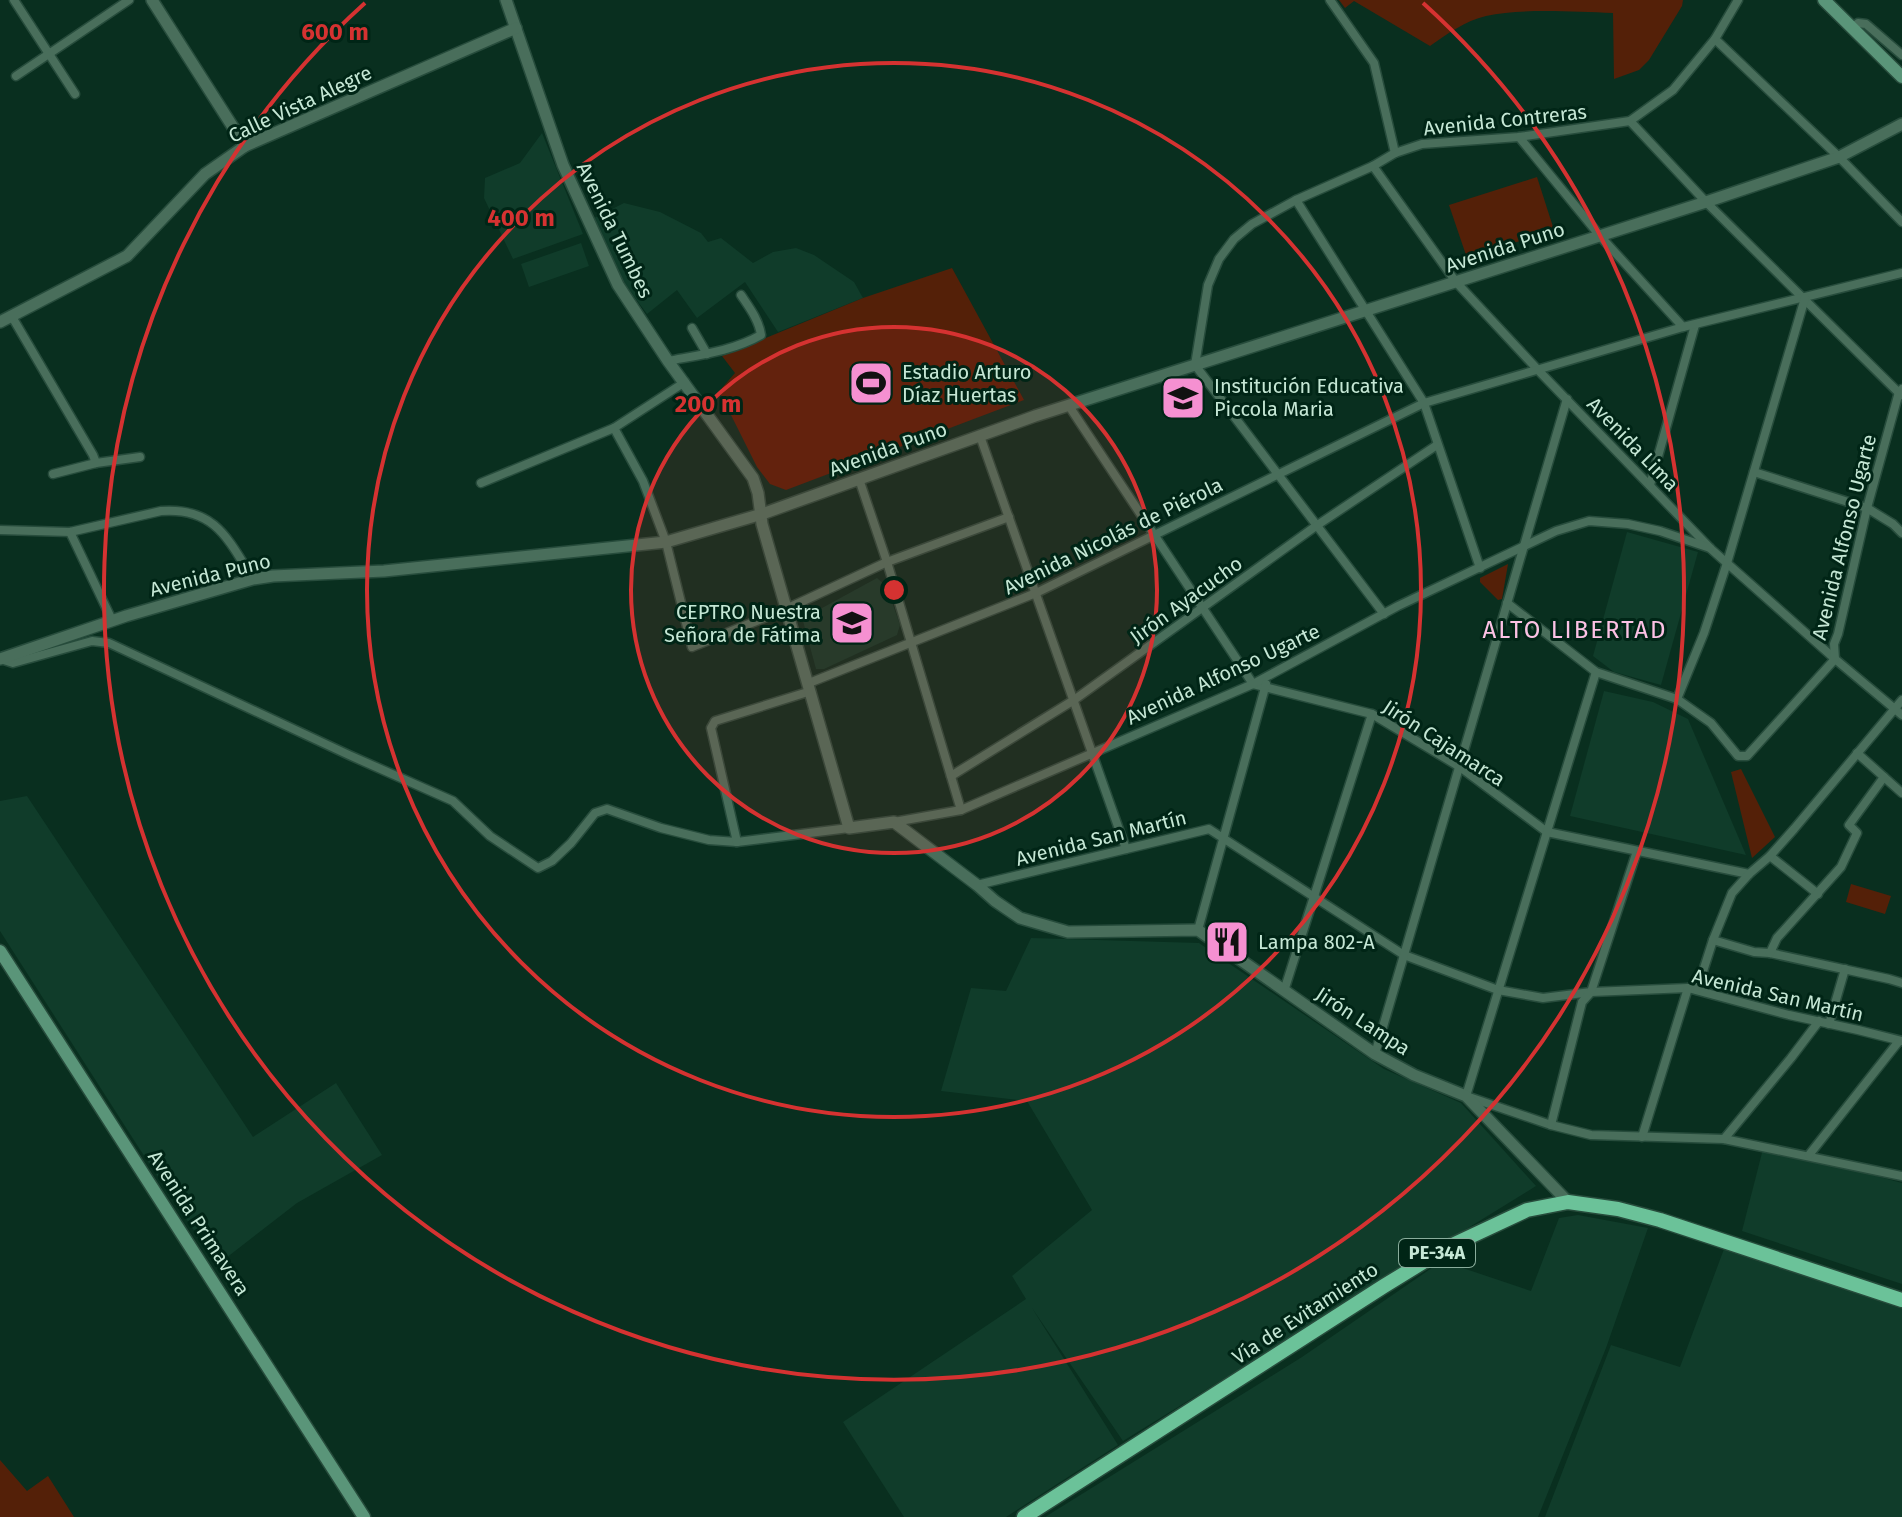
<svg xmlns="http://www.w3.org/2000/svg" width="1902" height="1517" font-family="'Fira Sans',sans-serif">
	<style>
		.built { fill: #103c2a }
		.green { fill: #542008 }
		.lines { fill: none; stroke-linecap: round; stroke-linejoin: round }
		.minor-casing { stroke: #274c3c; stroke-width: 11 }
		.tertiary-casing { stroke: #274c3c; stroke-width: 14 }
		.secondary-casing { stroke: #274c3c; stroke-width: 15 }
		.trunk-casing { stroke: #274c3c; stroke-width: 17 }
		.minor { stroke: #496e5b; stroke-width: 8 }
		.tertiary { stroke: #496e5b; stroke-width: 11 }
		.secondary { stroke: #5a9579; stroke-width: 12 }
		.trunk { stroke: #6bc299; stroke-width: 14 }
		.ring { fill: none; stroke: #d53231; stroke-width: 4 }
		.labels { text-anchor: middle; stroke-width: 6; stroke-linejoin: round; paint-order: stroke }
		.shield { fill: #002516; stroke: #8aad9c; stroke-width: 2 }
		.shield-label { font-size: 18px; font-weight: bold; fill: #c5e7d5 }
		.street-label { font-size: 20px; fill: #c5e7d5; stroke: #002516 }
		.poi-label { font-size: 20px; fill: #c5e7d5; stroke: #002516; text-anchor: start }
		.quarter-label { font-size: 24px; letter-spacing: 2px; fill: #fcc2e5; stroke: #002516 }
		.centre { fill: #d53231; stroke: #002516; stroke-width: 4 }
		.ring-label { font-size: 24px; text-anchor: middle; font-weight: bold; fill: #d53231; stroke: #002516; stroke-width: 6; stroke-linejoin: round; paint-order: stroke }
	</style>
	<rect width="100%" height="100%" fill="#092f1f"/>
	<!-- built -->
	<g class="built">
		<path d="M542,133L583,234L513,259L484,198L485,178L520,163Z"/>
		<path d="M624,203L660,212L701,233L708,242L721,238L753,263L773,252L796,248L814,255L854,282L863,298L778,332L745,282L697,318L677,290L647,314L624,283L594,218Z"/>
		<path d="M581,243L589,266L529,287L521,264Z"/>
		<path d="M1187,374L1203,395L1192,401L1195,410L1179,418L1160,383Z"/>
		<path d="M1627,532L1698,552L1661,685L1614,672L1593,656Z"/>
		<path d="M877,578L887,587L900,625L897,635L824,669H816L803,621L811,614Z"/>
		<path d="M1604,691L1653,702L1688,719L1746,855L1570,816Z"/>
		<path d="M27,796L253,1137L336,1083L382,1155L297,1203L217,1265L139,1148L0,931V801Z"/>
		<path d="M1031,938L1199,943L1384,1069L1461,1103L1536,1186L1123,1441L1032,1308L1118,1445L1006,1517H904L843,1422L1026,1299L1012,1276L1092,1210L1027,1101L941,1091L971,988L1006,991Z"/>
		<path d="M1764,1145L1902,1183V1284L1742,1231Z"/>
		<path d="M1578,1215L1648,1228L1606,1348L1538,1517H1045L1302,1357L1442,1261L1531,1291L1559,1218Z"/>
		<path d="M1724,1249L1902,1307V1517H1545L1611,1345L1680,1367Z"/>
	</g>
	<!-- green -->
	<g class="green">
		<path d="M1339,0H1683L1682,6L1649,60L1639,70L1614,79L1613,13C1574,12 1523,8 1486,16C1465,21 1447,34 1430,46L1354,1L1345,8Z"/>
		<path d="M1537,177L1554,230L1467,258L1449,205Z"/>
		<path d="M952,268L1024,400L786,490L770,484L757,467L721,395L722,388L735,373L722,356L863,298Z"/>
		<path d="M1508,564L1502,599L1498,600L1480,582V578Z"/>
		<path d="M1741,769L1775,837L1752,858L1731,772Z"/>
		<path d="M1851,884L1891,896L1885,914L1846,902Z"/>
		<path d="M0,1460L27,1491L48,1476L74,1517H0Z"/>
	</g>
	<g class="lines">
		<!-- minor casing -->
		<g class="minor-casing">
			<g id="minor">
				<path d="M14,0L75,94"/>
				<path d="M1330,0L1374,63L1395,153"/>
				<path d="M1852,28L1858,23L1866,24L1902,55"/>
				<path d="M1715,39L1839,157L1902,222"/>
				<path d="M16,76L129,0"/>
				<path d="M1630,121L1706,202L1901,395"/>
				<path d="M1519,137L1600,236L1683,327"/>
				<path d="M1373,166L1456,282L1538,370L1711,549L1835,659L1902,715"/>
				<path d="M1296,200L1424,403L1480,568"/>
				<path d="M11,315L93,455L96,463"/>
				<path d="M692,328L707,354"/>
				<path d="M668,361C699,355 733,351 761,335C759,320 749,307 741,295"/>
				<path d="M1069,406L1253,684L1372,714L1460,767L1547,832L1749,874"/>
				<path d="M614,428L643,481L666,542L692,647L786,609L887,562L1009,517"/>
				<path d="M980,436L1126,849"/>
				<path d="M1754,472L1867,508L1893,524L1902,533"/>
				<path d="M53,474L96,463L140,457"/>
				<path d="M859,479L887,562L961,810"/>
				<path d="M481,483L614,428L685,382"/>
				<path d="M1650,485L1695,325"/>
				<path d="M0,530L70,532L161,511C215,507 228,539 253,579"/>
				<path d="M70,532L112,620"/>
				<path d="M1507,603L1596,672L1677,699L1711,723L1738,756H1747L1835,659L1834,644L1838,634L1867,508L1899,392L1902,389"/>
				<path d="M1384,614L1195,365L1208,285L1219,259L1234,239L1252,224L1296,200L1373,166L1395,153L1422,144L1519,137L1630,121L1673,90L1715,39L1738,0"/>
				<path d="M1,659L13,663L92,641L109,643L349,755L453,801L490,836L538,868L552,861L571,843L595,813L607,809L661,828L709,840L737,842L849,828"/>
				<path d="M1596,672L1466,1096L1551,1125L1591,1135L1724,1139L1902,1176"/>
				<path d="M809,683L1036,593L1424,403L1683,327L1902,273"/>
				<path d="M1677,699L1704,633L1727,563L1805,298"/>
				<path d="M1857,753L1902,793"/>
				<path d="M951,776L1074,700L1316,526L1437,445"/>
				<path d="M894,822L961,810L1253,684L1398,606L1556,531L1589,521L1628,524L1660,531L1710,548"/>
				<path d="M737,842L711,728L715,721L811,691"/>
				<path d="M1770,856L1818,894"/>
				<path d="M977,885L1209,829L1404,955L1498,990L1543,998L1591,992L1688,988L1789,1015L1858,1030L1902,1041"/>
				<path d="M1198,930L1266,684"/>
				<path d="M1713,940L1754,952L1770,953L1889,979L1902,983"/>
				<path d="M1770,953L1777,938L1841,867L1857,833L1849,825L1884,777"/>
				<path d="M1697,990L1713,940L1732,893L1749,874L1770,856L1794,829L1902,700"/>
				<path d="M1284,991L1372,714"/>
				<path d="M1829,1024L1845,969"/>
				<path d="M1375,1054L1567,399"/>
				<path d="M1551,1125L1582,1002L1591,992L1637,851"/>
				<path d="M1642,1137L1688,988"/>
				<path d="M1724,1139L1791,1058L1819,1021"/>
				<path d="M1809,1155L1899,1041"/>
			</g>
		</g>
		<!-- tertiary casing -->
		<g class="tertiary-casing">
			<g id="tertiary">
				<path d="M152,0L245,146"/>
				<path d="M506,0L563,165L618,285L668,361L753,478L758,493L762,524L849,828L894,822L977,885L995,901L1020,918L1068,932L1198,930L1375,1054L1414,1075L1466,1096L1568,1202"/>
				<path d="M0,322L127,256L205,174L245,146L516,28"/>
				<path d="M0,659L126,616L253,579L273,576L384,571L666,542L762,514L1035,416L1706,202L1839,157L1902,124"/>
			</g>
		</g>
		<!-- secondary casing -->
		<g class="secondary-casing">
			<g id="secondary">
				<path d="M1824,0L1902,77"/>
				<path d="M0,951L364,1517"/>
			</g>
		</g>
		<!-- trunk casing -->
		<g class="trunk-casing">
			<path id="trunk" d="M1024,1517L1384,1286L1446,1248L1527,1210L1568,1202L1618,1209L1660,1220L1902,1300"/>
		</g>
		<!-- minor -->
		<use href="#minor" class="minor"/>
		<!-- tertiary -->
		<use href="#tertiary" class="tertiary"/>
		<!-- secondary -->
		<use href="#secondary" class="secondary"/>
		<!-- trunk -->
		<use href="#trunk" class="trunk"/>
	</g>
	<!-- distance rings -->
	<circle cx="894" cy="590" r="263" fill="#d53231" fill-opacity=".12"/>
	<g class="ring">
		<circle cx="894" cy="590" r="263"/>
		<circle cx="894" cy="590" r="527"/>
		<path d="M1423 3A790 790 0 1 1 365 3"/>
	</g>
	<!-- icons -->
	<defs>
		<g id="stadium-square" transform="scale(2.3)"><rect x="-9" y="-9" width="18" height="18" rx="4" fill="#f590d1" stroke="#002516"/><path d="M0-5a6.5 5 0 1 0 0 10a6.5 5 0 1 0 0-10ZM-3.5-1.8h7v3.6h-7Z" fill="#111"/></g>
		<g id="school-square" transform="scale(2.3)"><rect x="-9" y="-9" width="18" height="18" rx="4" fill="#f590d1" stroke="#002516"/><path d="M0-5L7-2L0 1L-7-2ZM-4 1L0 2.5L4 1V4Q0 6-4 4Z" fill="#111"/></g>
		<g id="university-square" transform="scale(2.3)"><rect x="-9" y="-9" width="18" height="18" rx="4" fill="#f590d1" stroke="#002516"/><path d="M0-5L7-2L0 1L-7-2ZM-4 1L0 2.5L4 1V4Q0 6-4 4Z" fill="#111"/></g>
		<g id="restaurant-square" transform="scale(2.3)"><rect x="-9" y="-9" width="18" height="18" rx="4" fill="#f590d1" stroke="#002516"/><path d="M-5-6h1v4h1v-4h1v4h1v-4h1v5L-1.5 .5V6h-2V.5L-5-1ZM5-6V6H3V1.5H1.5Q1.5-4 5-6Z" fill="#111"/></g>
	</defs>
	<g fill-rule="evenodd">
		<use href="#stadium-square" x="871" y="383"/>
		<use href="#school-square" x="1183" y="398"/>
		<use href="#university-square" x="852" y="623"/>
		<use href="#restaurant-square" x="1227" y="942"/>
	</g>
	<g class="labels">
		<!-- shield labels -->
		<rect class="shield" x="1399" y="1239" width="76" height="28" rx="6"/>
		<g class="shield-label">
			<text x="1437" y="1259">PE-34A</text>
		</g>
		<!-- street labels -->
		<g class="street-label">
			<text transform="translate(300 104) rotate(-25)" y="7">Calle Vista Alegre</text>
			<text transform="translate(1505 120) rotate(-6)" y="7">Avenida Contreras</text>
			<text transform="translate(615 230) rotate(64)" y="7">Avenida Tumbes</text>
			<text transform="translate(1505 247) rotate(-18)" y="7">Avenida Puno</text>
			<text transform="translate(1633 444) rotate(46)" y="7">Avenida Lima</text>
			<text transform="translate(888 449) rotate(-20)" y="7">Avenida Puno</text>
			<text transform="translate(1113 536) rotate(-26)" y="7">Avenida Nicolás de Piérola</text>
			<text transform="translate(1844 537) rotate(-76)" y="7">Avenida Alfonso Ugarte</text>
			<text transform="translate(210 575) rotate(-14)" y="7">Avenida Puno</text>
			<text transform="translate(1186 600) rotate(-36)" y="7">Jirón Ayacucho</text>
			<text transform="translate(1223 674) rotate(-25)" y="7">Avenida Alfonso Ugarte</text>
			<text transform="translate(1444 743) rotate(33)" y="7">Jirón Cajamarca</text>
			<text transform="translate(1101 838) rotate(-14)" y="7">Avenida San Martín</text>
			<text transform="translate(1778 995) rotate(13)" y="7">Avenida San Martín</text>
			<text transform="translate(1363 1021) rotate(33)" y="7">Jirón Lampa</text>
			<text transform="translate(199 1223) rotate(57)" y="7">Avenida Primavera</text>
			<text transform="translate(1305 1313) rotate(-33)" y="7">Vía de Evitamiento</text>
		</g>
		<!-- poi labels -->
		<g class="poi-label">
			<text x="902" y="379">Estadio Arturo<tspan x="902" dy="23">Díaz Huertas</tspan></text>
			<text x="1214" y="393">Institución Educativa<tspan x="1214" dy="23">Piccola Maria</tspan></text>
			<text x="821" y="619" text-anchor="end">CEPTRO Nuestra<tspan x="821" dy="23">Señora de Fátima</tspan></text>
			<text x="1258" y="949">Lampa 802-A</text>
		</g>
		<!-- quarter labels -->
		<g class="quarter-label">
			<text x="1575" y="638">ALTO LIBERTAD</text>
		</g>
	</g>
	<circle cx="894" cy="590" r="12" class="centre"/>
	<g class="ring-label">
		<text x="335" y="40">600 m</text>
		<text x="521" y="226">400 m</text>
		<text x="708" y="412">200 m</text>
	</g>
</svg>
